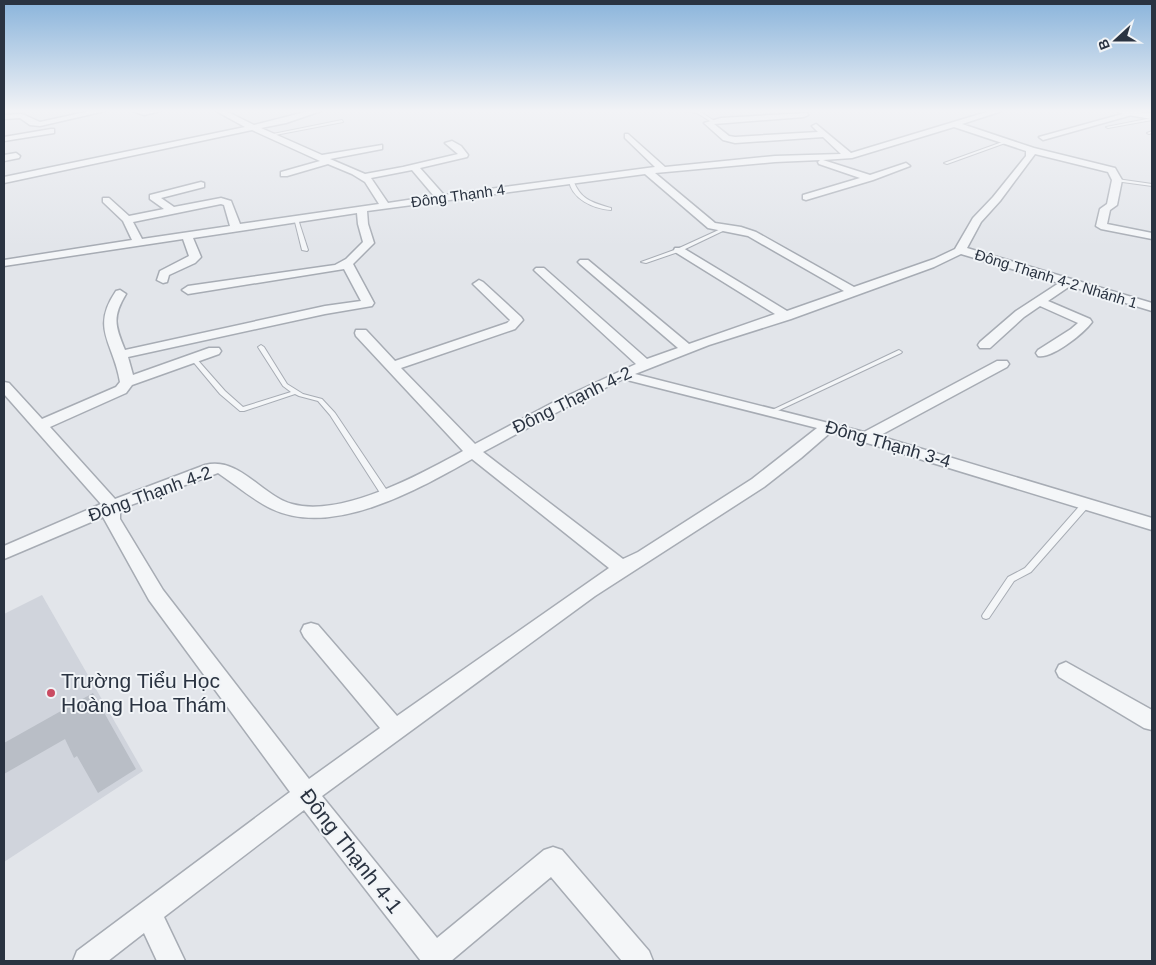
<svg xmlns="http://www.w3.org/2000/svg" width="1156" height="965" font-family="Helvetica,sans-serif">
	<style>
		.built { fill: #d0d4dc }
		.building { fill: #b9bec6 }
		.lines { fill: none; stroke-linecap: round; stroke-linejoin: round }
		.lane-casing { stroke: #a7acb4; stroke-width: 2 }
		.street-casing { stroke: #a7acb4; stroke-width: 3 }
		.secondary-casing { stroke: #a7acb4; stroke-width: 3 }
		.lane { fill: #f4f6f8; fill-rule: evenodd }
		.street { fill: #f4f6f8; fill-rule: evenodd }
		.secondary { fill: #fff; fill-rule: evenodd }
		.poi-dot { fill: #ca4b62; stroke: #f1f4f7; stroke-width: 2 }
		.labels { text-anchor: middle; stroke-width: 4; stroke-linejoin: round; paint-order: stroke }
		.far-street-label { font-size: 15px; fill: #2a3341; stroke: #f1f4f7 }
		.street-label { font-size: 18px; fill: #2a3341; stroke: #f1f4f7 }
		.near-poi-label { font-size: 21px; fill: #2a3341; stroke: #f1f4f7; text-anchor: start }
		.near-street-label { font-size: 21px; fill: #2a3341; stroke: #f1f4f7 }
	</style>
	<rect width="100%" height="100%" fill="#e2e5ea"/>
	<!-- built -->
	<path class="built" d="M42,595L143,771L4,862V614Z"/>
	<!-- building -->
	<path class="building" d="M93,693L136,769L98,793L77,756L74,758L65,739L4,774V743Z"/>
	<g class="lines">
		<!-- lane casing -->
		<g class="lane-casing">
			<g id="lane">
				<path d="M686,111H699L716,122L713,123L697,113Z"/>
				<path d="M1152,118V120L1108,128L1106,127Z"/>
				<path d="M342,120L343,122L270,136L268,135Z"/>
				<path d="M1152,131V133L1149,134L1147,133Z"/>
				<path d="M1005,141L1008,142L947,164L944,163Z"/>
				<path d="M1117,179L1152,184V186L1115,181V179Z"/>
				<path d="M569,180H573C581,200 591,202 611,208V210C594,209 571,199 569,180Z"/>
				<path d="M294,218L298,219L308,250L307,251L302,250Z"/>
				<path d="M723,228L727,229L681,251L646,263L641,262L677,249Z"/>
				<path d="M261,345L264,347L287,384L303,394L322,399L335,413L388,492L389,494L388,496H382L330,415L318,401L299,396L295,394L244,411H240L220,394L190,358L191,357H195L225,391L243,407L291,392L283,386L258,347Z"/>
				<path d="M899,350L902,352L901,353L773,413L771,414L768,412Z"/>
				<path d="M1086,501L1090,504L1089,506L1031,572L1014,581L989,618L986,619L983,618L982,616L983,614L1008,577L1025,568L1083,502Z"/>
			</g>
		</g>
		<!-- street casing -->
		<g class="street-casing">
			<g id="street">
				<path d="M90,111H105L40,126L30,125L20,118L4,119V115L22,114L40,122Z"/>
				<path d="M133,111H161L144,115Z"/>
				<path d="M216,111H226L254,125L309,111H321L286,123L261,128L322,155L382,145V149L330,159L365,174L403,167L458,154L445,143L452,141L461,146L468,155L467,157L420,168L444,195L655,167L625,138V134H628L665,167L775,156L841,154L823,137L735,143L723,140L704,123L721,118L807,113L808,115L804,117L714,124L729,136L735,137L818,132L812,126L816,124L851,153L990,111H1002L962,124L1034,148L1115,168L1122,180L1117,205L1110,210L1107,224L1152,233V239L1101,229L1096,226L1100,209L1107,204L1112,180L1108,172L1035,154L1000,201L981,222L967,248L1152,303V311L1070,286L1048,301L1090,319L1092,322C1084,333 1052,359 1038,356L1036,353L1038,350L1071,329L1078,323L1040,306L1024,317L990,348H980L978,345L980,342L1016,311L1059,283L961,254L934,267L791,319L709,345L635,374L864,432L997,361H1007L1009,364L1007,367L879,436L1152,518V530L831,432L801,458L764,487L595,596L322,796L437,938L544,850L553,847L562,850L649,951L653,961H622L551,877L451,961H421L304,810L164,917L185,961H157L144,933L108,961H73L77,951L290,792L149,600L103,517L4,559V546L101,504L4,394V382L9,383L42,419L116,387L120,382C114,343 90,329 116,291L120,290L126,294C112,317 115,326 125,350L325,306L361,301L344,269L188,294L182,290L188,286L335,265L346,259L363,242L358,224L357,213L193,238L201,257L195,263L169,275L167,282L163,283L157,280L160,271L189,256L183,239L4,266V260L132,240L123,221L103,202V198H109L129,216L164,209L150,199V195L201,182L204,183V187L161,198L174,207L221,198L231,201L240,224L379,204L365,182L352,174L328,164L287,176H281V172L320,161L252,130L4,183V177L245,127ZM954,127L1026,151V156L993,197L973,218L955,249L934,259L854,287L756,232L741,227L715,223L655,173L775,162L820,160L818,162L819,164L860,178L803,195V199L806,200L873,180L910,166L906,163L870,175L823,160L852,158ZM412,170L434,196L388,203L371,178ZM645,174L708,228L748,236L844,291L787,311L683,248H675L674,250L675,252L775,314L689,344L588,260H580L578,262L580,264L678,348L647,359L544,268H536L534,270L536,272L636,364L554,402L475,444L401,368L515,329L523,320L521,317L483,282L479,280L473,284L510,320L507,323L395,361L366,330H356L355,333L356,336L463,451C421,474 341,518 292,504C262,496 239,456 205,465L115,499L50,427L126,393L132,385L219,354L221,351L219,348H209L133,375L128,357L325,314L372,306L374,303L353,264L374,243L368,224L367,211ZM221,204L224,205L230,226L142,239L133,222ZM623,379L817,428L752,479L638,552L623,559L483,452L565,408ZM472,459L609,568L397,716L318,625L311,623L304,625L301,631L304,637L380,728L309,779L163,590L120,519V509L218,473C236,485 253,500 272,509C333,538 419,489 472,459Z"/>
				<path d="M1133,111H1146L1043,140L1039,137Z"/>
				<path d="M51,129H54V133L4,141V137Z"/>
				<path d="M16,153L20,156L19,158L4,161V155Z"/>
				<path d="M1066,662L1152,710V730L1144,728L1059,677L1056,671L1059,665Z"/>
			</g>
		</g>
		<!-- secondary casing -->
		<g class="secondary-casing">
			<path id="secondary" d="M1117,111L1152,113V119L1122,114Z"/>
		</g>
		<!-- lane -->
		<use href="#lane" class="lane"/>
		<!-- street -->
		<use href="#street" class="street"/>
		<!-- secondary -->
		<use href="#secondary" class="secondary"/>
	</g>
	<!-- sky -->
	<linearGradient id="sky" x2="0" y2="1"><stop stop-color="#8ab4db"/><stop offset="0.45" stop-color="#f2f3f6"/><stop offset="1" stop-color="#f2f3f6" stop-opacity="0"/></linearGradient>
	<rect width="1156" height="246" fill="url(#sky)"/>
	<!-- markers -->
	<circle class="poi-dot" cx="51" cy="693" r="5"/>
	<g class="labels">
		<!-- far-street labels -->
		<g class="far-street-label">
			<text transform="translate(458 196) rotate(-8)" y="5">Đông Thạnh 4</text>
			<text transform="translate(1056 279) rotate(17)" y="5">Đông Thạnh 4-2 Nhánh 1</text>
		</g>
		<!-- street labels -->
		<g class="street-label">
			<text transform="translate(572 400) rotate(-26)" y="6">Đông Thạnh 4-2</text>
			<text transform="translate(888 444) rotate(16)" y="6">Đông Thạnh 3-4</text>
			<text transform="translate(150 494) rotate(-20)" y="6">Đông Thạnh 4-2</text>
		</g>
		<!-- near-poi labels -->
		<g class="near-poi-label">
			<text x="61" y="688">Trường Tiểu Học<tspan x="61" dy="24">Hoàng Hoa Thám</tspan></text>
		</g>
		<!-- near-street labels -->
		<g class="near-street-label">
			<text transform="translate(351 851) rotate(52)" y="7">Đông Thạnh 4-1</text>
		</g>
	</g>
	<!-- border -->
	<rect width="1156" height="965" fill="none" stroke="#2a3341" stroke-width="10"/>
	<!-- north arrow -->
	<g transform="translate(1116 40) rotate(249)" stroke="#f1f4f7" stroke-width="4" paint-order="stroke">
	<path d="M0-4L9 19L0 12L-9 19Z" fill="#2a3341"/>
	<text y="-8" font-size="14" font-weight="bold" text-anchor="middle" fill="#2a3341">B</text>
	</g>
</svg>
